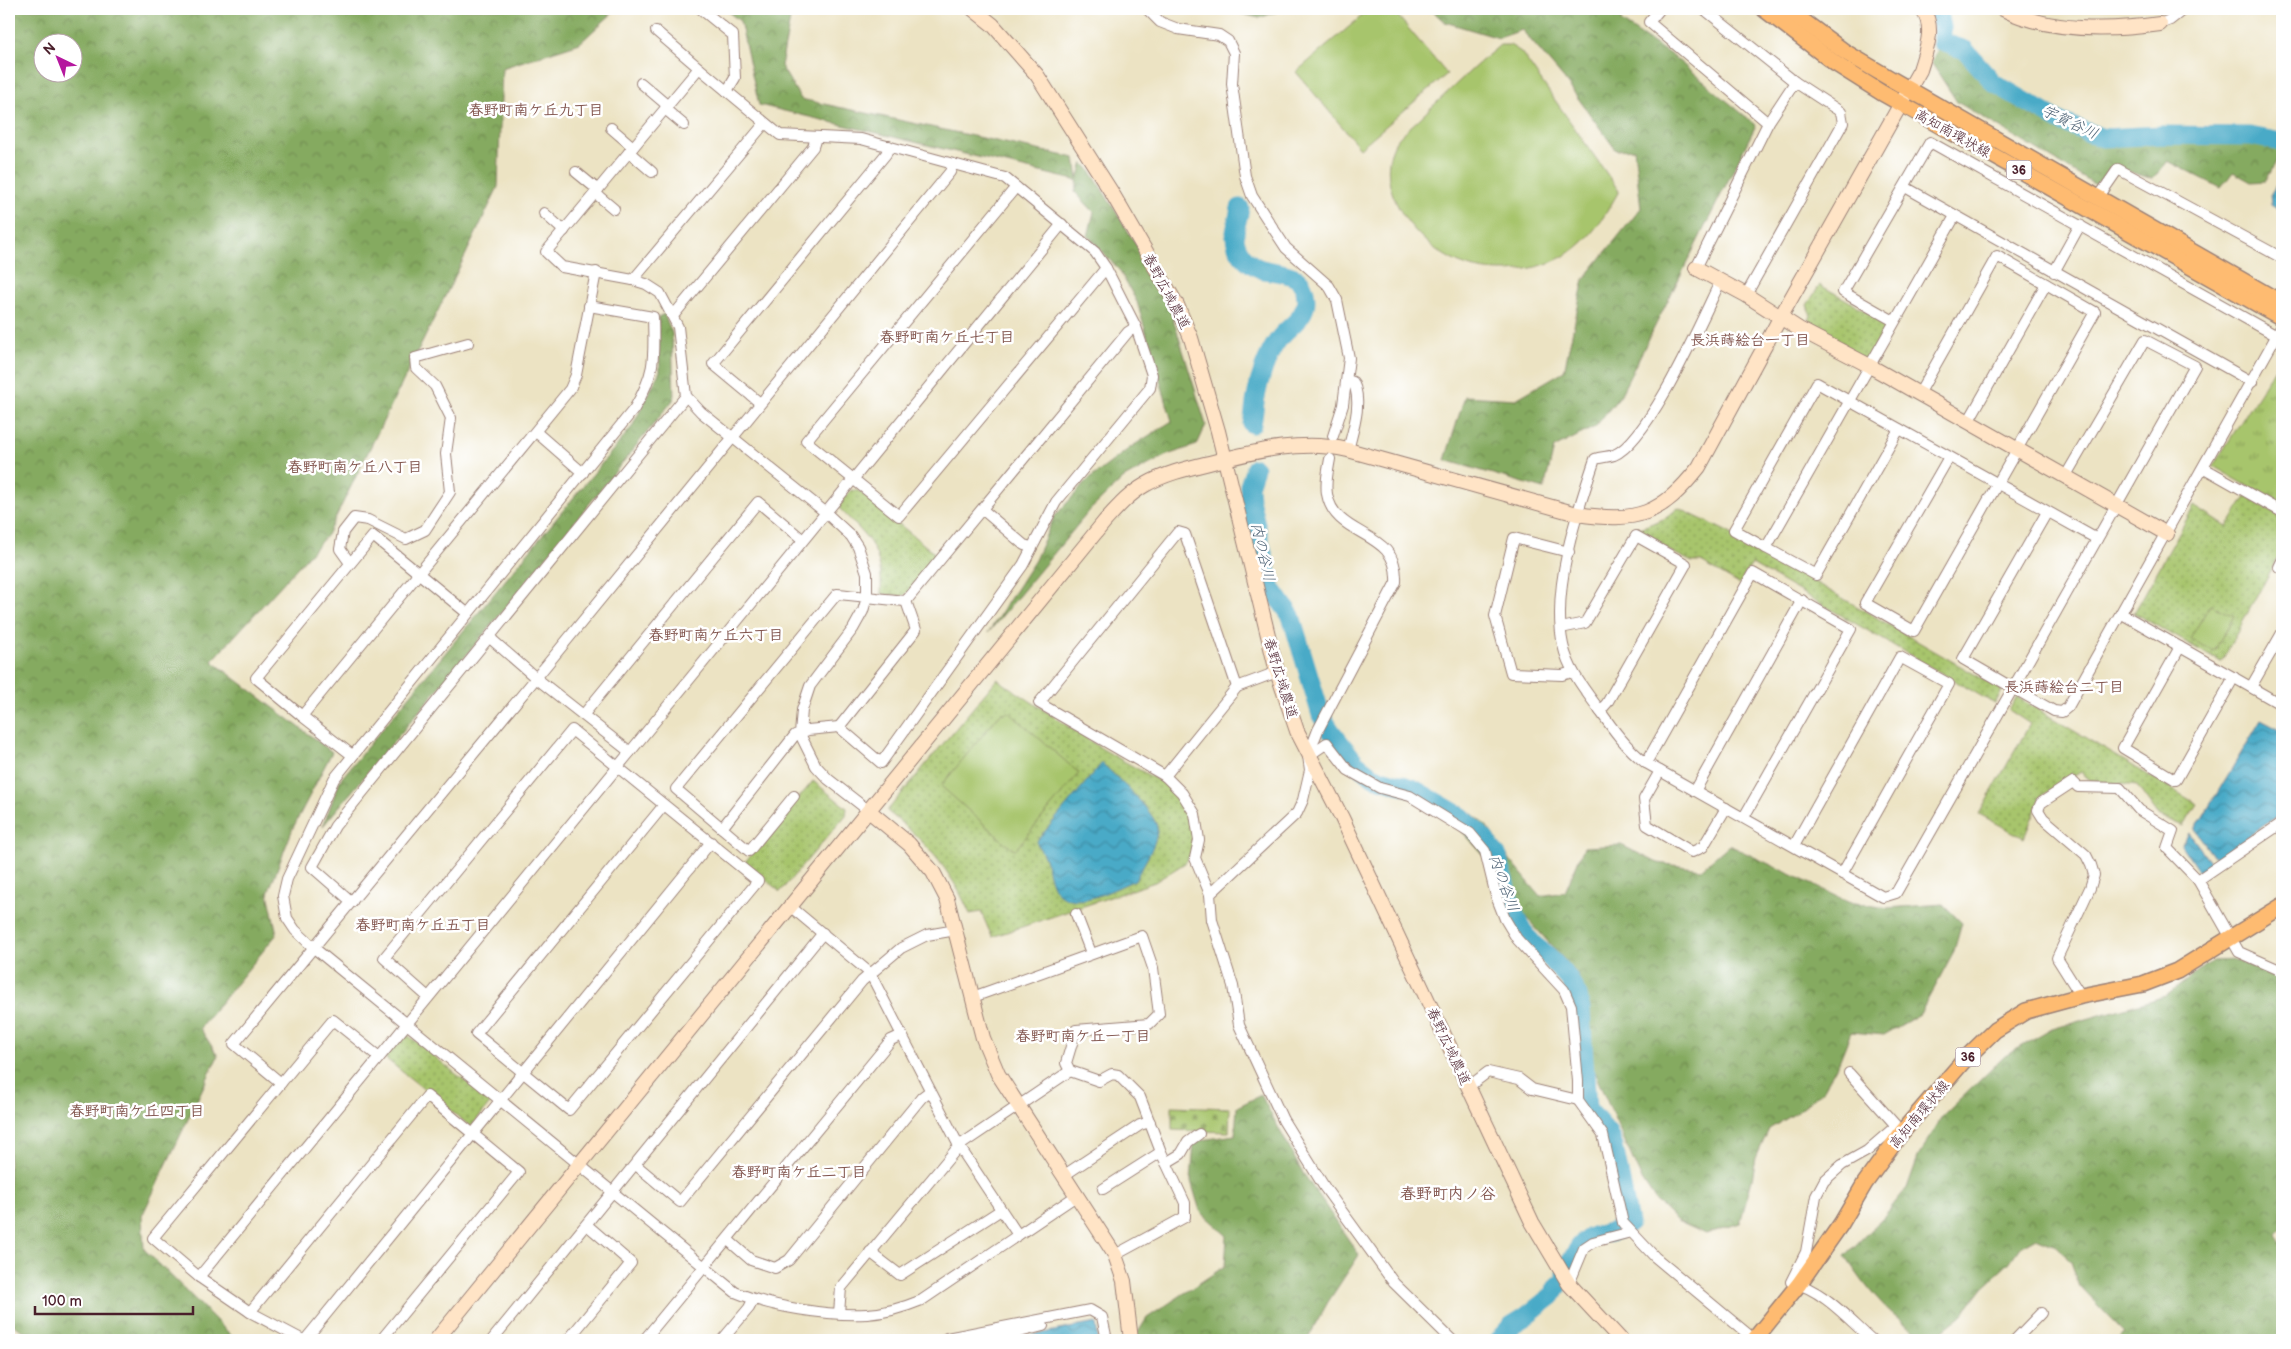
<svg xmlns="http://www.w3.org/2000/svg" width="2291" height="1349" font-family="'Balsamiq Sans','Klee One',sans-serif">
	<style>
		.grass { fill: url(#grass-tufts); stroke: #78724c }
		.forest { fill: url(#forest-crowns); stroke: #686446; fill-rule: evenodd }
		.cemetery { fill: url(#cemetery-stones); stroke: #78724c }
		.park { fill: url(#park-dots); stroke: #78724c }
		.garden { fill: #a7c56c; stroke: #78724c }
		.water { fill: url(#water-waves); stroke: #496479 }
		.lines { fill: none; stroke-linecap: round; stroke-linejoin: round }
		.river { stroke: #48aac7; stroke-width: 19 }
		.street-casing { stroke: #9b8177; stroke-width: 12 }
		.secondary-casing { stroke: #9b8177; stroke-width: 16 }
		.primary-casing { stroke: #9b8177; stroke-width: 18 }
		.street { stroke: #fff; stroke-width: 10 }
		.secondary { stroke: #ffe4c6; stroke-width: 14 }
		.primary { stroke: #febb71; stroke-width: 15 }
		.labels { text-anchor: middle; stroke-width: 5; stroke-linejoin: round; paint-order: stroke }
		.shield { fill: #fff; stroke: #80626b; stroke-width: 1 }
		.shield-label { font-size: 12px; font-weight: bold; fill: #4a1f2b }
		.street-label { font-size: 14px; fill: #4a1f2b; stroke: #fff }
		.neighbourhood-label { font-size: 15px; font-weight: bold; fill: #82554e; stroke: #fff }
		.water-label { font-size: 15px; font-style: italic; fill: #495e71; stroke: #fff }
		.quarter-label { font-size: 16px; font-weight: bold; fill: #82554e; stroke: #fff }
	</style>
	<defs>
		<pattern id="grass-tufts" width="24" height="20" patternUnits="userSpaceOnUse" patternTransform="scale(1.25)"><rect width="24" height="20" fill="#a7c56c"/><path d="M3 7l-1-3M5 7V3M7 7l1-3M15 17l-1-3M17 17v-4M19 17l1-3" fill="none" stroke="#8a9f59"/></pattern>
		<pattern id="forest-crowns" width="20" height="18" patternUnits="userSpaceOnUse" patternTransform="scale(1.25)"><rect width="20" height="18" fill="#85aa60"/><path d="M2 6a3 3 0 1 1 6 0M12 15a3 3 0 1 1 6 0" fill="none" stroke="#6f8a4f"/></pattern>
		<pattern id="cemetery-stones" width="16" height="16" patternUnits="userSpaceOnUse" patternTransform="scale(1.25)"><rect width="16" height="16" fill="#a7c56c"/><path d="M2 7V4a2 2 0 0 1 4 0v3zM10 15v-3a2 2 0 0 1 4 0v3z" fill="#8a9f59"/></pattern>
		<pattern id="park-dots" width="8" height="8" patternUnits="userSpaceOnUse" patternTransform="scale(1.25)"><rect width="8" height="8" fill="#a7c56c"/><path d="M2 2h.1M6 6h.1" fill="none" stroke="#8a9f59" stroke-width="1.8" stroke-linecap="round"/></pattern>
		<pattern id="water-waves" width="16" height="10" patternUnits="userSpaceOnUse" patternTransform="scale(1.25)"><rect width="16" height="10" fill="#48aac7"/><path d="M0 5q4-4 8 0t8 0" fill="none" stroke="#3e8aa2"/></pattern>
	</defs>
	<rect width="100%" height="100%" fill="#fff"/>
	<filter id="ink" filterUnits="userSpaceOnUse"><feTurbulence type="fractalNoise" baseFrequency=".02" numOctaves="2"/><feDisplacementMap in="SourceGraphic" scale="10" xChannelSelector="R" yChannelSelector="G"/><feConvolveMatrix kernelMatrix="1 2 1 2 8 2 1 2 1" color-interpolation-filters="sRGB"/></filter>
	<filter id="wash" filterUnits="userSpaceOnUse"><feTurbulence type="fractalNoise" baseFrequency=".0096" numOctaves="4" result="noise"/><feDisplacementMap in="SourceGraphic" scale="20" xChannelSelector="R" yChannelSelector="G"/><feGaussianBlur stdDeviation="1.12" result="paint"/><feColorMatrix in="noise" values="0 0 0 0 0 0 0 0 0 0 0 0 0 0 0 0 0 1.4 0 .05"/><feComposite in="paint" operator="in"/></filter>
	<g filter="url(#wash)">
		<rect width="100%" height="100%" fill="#ece3c3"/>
		<!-- grass -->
		<path class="grass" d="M2282,357V506L2213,466Z"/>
		<!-- forest -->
		<g class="forest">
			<path d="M9,9H617L580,43L502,68L498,187L466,254L327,535L212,661L332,752L293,828L268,893L277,934L200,1028L218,1056L142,1216L144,1249L236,1340H47L28,1334L9,1322ZM42,42H72V72H42Z"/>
			<path d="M724,9H792L781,66L801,99L1075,158L1078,179L1083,163L1090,170L1142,254L1172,315L1206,425L1197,445L1167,455L1124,478L1090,510L988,633L1035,560L1054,517L1088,480L1131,447L1172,421L1137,302L1119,270L1088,236L1094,212L1075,192L1078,181L759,105L740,21Z"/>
			<path d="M1221,9H1285L1259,18Z"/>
			<path d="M1430,9H1627L1620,21L1674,57L1756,125L1620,396L1595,427L1554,448L1544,489L1445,460L1465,396L1516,399L1564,371L1584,279L1641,208L1634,149L1616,150L1564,79L1522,30L1499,38L1445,22Z"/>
			<path d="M1941,44L1964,55L1984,81L2063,128L2104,142L2168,139L2243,141L2282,147V158L2277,160L2266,181L2251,182L2233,172L2221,188L2168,161L2153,179L2112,166L2097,186L1957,102L1931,62Z"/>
			<path d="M664,314L672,333L674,399L484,634L323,826L340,780L632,427L660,371L658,317Z"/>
			<path d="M1461,805L1486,825L1511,861L1540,896L1565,892L1584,847L1621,845L1658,863L1701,869L1729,845L1849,902L1887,908L1943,904L1962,923L1954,951L1920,1014L1884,1035L1851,1032L1839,1062L1824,1089L1796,1113L1769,1129L1756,1158L1752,1180L1740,1223L1706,1234L1677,1221L1656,1201L1641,1178L1584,1049L1587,1009L1578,975L1514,904L1485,857L1454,822Z"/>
			<path d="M2237,960L2282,977V1227L2275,1234L2282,1248V1340H2117L2124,1332L2080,1287L2071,1262L2056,1246L2036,1238L2020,1247L2009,1263L1983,1287L1962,1315L1933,1338C1924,1334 1915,1331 1908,1326C1883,1311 1861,1280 1845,1256L1885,1215L1907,1188L1918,1157L1942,1117L2005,1056L2052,1029L2166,996L2212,961Z"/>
			<path d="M1261,1095L1301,1170L1359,1255L1328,1302L1307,1340H1135V1337L1147,1318L1225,1266L1227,1236L1200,1211L1191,1181L1194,1141L1235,1135L1237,1107Z"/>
		</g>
		<!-- cemetery -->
		<path class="cemetery" d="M1172,1106L1230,1108L1229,1132L1172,1130Z"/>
		<!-- park -->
		<g class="park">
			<path d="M1820,285L1888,323L1867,361L1806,325L1811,316L1807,305Z"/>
			<path d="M851,490L859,491L939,557L904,596L881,594C883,549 869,539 840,509V502Z"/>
			<path d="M2246,497L2282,517V550L2221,662L2134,613L2194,506L2227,527Z"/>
			<path d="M1678,508L1726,531L2002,690L1995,704L1752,564L1739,584L1701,562H1692L1636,534L1637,529L1666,518Z"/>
			<path d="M997,679L1104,750L1177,791L1193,822L1194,837L1193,852L1185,863L1155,882L992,937L981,912L970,914C949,867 927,843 887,811Z"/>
			<path d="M2017,697L2197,804L2183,826L2158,815L2137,786L2090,780L2081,772L2041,796L2024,838L1979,814L2030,724L2009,710Z"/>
			<path d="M813,781L847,808L846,815L780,892L745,862Z"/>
			<path d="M405,1033L491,1102L471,1127L385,1058Z"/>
		</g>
		<!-- garden -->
		<g class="garden">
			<path d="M1370,9H1392L1447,74L1360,148L1296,72Z"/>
			<path d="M1500,45H1510L1521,52L1619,191C1607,212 1596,232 1576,248C1548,270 1505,276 1471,267C1425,255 1369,193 1395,143C1400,135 1412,126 1419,119C1446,94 1472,68 1500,45Z"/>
			<path d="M2210,605L2234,616L2214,651L2190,639Z"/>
			<path d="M1009,712L1079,773L1016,849L1011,848L941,786L1000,714Z"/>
		</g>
		<!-- water -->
		<g class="water">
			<path d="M2282,176V211L2271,204L2270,195Z"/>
			<path d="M2261,720L2282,731V813L2216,859L2195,830Z"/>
			<path d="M1102,763C1114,775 1155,812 1157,827C1159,841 1142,867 1135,880C1113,889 1069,916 1053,886C1049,878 1048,868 1045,859C1043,853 1039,848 1036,842Z"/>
			<path d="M2189,833L2212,864L2199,872L2181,845Z"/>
			<path d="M1096,1323L1098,1340H1005Z"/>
		</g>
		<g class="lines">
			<!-- river -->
			<g class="river">
				<path d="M1938,9L1942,27V42L1965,50L1994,83L2061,122L2103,138L2162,135L2250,136L2282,142"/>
				<path d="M1240,208C1239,216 1235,226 1235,234C1234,249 1247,264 1261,269C1282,275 1305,270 1306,300C1306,319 1288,326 1278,340C1267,355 1259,379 1256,397C1254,406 1254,415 1252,424"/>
				<path d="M1255,468L1249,486L1250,500L1272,589L1291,616L1321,715L1331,731L1356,763L1374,777L1412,788L1462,817L1484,838L1498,857L1511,906L1520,927L1534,945L1548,956L1569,979L1578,996L1581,1010L1587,1108L1608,1133L1614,1146L1629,1223C1613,1235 1606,1231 1591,1237C1578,1243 1571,1261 1566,1273"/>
				<path d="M1498,1340L1512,1325L1525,1317L1552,1296L1559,1285"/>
			</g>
		</g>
	</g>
	<g filter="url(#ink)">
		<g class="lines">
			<!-- street casing -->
			<g class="street-casing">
				<g id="street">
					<path d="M701,9L733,35L735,78L727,91"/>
					<path d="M1147,9L1160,22L1178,29L1219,35L1228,41L1234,53L1232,84L1245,176L1252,196L1286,248L1329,286L1337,300L1349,358L1343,405L1333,436"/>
					<path d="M1660,9L1649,22L1768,123L1696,268"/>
					<path d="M1704,9L1795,82L1841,112L1843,123L1746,295"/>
					<path d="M2160,24L2170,20L2184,9"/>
					<path d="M656,31L699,68"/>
					<path d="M641,83L668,106"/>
					<path d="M665,109L684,125"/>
					<path d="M1768,123L1795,82"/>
					<path d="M611,128L633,147"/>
					<path d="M629,152L652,172"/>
					<path d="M576,172L598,190"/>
					<path d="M1016,187L806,441L899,516L1106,268"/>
					<path d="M1905,187L2252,382"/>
					<path d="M595,193L614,209"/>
					<path d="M2098,198L2118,169L2282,258"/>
					<path d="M544,213L564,231"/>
					<path d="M2054,272L2080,225"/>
					<path d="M633,280L765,123"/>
					<path d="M1720,282C1702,319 1649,441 1614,455C1608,457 1601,457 1595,459C1577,512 1551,589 1563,645C1568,669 1584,689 1598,708C1612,728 1626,748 1646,763L1883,897L1896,893L2013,688L1963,659L2047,512"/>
					<path d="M589,306L653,317C654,358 656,372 634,409L334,779L287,879L283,896L287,918L295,930L314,948L735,1292C771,1307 827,1316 867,1314C886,1313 905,1307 922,1300L1076,1196"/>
					<path d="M673,316L813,147L816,137"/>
					<path d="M1894,321L1843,292L1930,142L2277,336"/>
					<path d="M1347,380L1353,382C1363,402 1353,430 1348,450"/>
					<path d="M1919,394L1997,256L2095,312L1914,631L1865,603L1949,457"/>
					<path d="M760,403L713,364L886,154L889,146"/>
					<path d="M1968,422L2046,284"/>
					<path d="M1899,429L1816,575L1766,548L1955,216"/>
					<path d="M536,432L583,473"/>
					<path d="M1330,459C1328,471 1325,482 1327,494C1335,540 1399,528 1396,582L1318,730L1308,756L1310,770L1303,800L1297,813L1210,894L1212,920L1233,986L1239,1025L1283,1120L1325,1188L1394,1283L1452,1340"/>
					<path d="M2204,468L2282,512"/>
					<path d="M2065,477L2145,340L2195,366L2013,688L2054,711L2062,712L2068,707L2282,326"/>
					<path d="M983,510L1024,545L1031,547"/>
					<path d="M1766,548L1734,530L1817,383L2097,539"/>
					<path d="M1569,552L1514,538L1495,616L1511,673L1562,675L1573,672"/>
					<path d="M2282,561L2279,567L2282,569"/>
					<path d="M350,563L340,549L343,532L354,518L368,520L406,539L425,530L450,492L446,454L451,418L435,386L416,368L415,358L468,343"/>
					<path d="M2122,614L2282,705"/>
					<path d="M1561,628L1585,623L1636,536L1686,564L1607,703L1600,711"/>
					<path d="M490,638L536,678L630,752L1062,224"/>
					<path d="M2180,647L2123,748L2176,780L2234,677"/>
					<path d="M2251,687L2282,633"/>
					<path d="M584,714L758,502L802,539"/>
					<path d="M302,716L256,678L373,536L467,613"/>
					<path d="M839,727L916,630L906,601"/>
					<path d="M352,755L302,716L570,389L576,375L596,272"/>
					<path d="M1308,756L1327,743L1348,770L1380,788L1410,796L1470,833L1485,851L1496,896L1505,919L1517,939L1564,990L1571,1006L1578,1081V1100L1603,1135L1623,1223L1655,1257L1755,1340"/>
					<path d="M1646,763L1753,573L1851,629L1744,817"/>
					<path d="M1660,771L1644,799L1647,825L1692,852L1703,847L1726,808"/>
					<path d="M1165,776L1237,687L1277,672"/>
					<path d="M1695,791L1802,600"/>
					<path d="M869,811L828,779L816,766L800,734L802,710L810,686L853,629L863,611L867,597V573L858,547L851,536L825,512L701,412L686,396L678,327L660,293L646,284L633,280L562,267L546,252L699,68L780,135L861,139L1005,178L1095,252L1106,268L1136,327L1128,332L906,601C883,599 860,596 837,594L676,789L722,828L795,735L808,730L839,727L881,763L1023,565L1056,502L1150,388L1152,375L1136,327"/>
					<path d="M2282,823L2198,880L2239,952L2282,971"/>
					<path d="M722,828L749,851L794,796"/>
					<path d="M1794,846L1900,657L1949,684L1842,874"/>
					<path d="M1210,894L1195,858L1199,840L1195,814L1182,793L1165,776L1039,703L1178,532L1185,534L1237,687"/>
					<path d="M352,902L312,867L335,826L686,396"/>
					<path d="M791,907L870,973L959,1146L1018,1235"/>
					<path d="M1076,914L1091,953"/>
					<path d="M2081,996L2057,958L2090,888L2094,875L2091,865L2086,855L2043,818L2038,810L2041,803L2073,782L2078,787L2120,788L2139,810L2173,831L2167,848L2198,880"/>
					<path d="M428,997L384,958L572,730L758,881L569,1110L476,1034L664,805"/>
					<path d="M973,997L1142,936L1153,968L1159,1014L1149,1024L1076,1030L1066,1063L1070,1071L1099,1081L1112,1074L1118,1075L1140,1097L1161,1152L1185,1203V1217L1115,1255"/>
					<path d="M1849,1073L1900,1130"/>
					<path d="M281,1083L234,1044L536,678L950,172L953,164"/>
					<path d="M1468,1087L1488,1072L1519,1079L1532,1089L1578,1100"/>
					<path d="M1166,1163L1181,1154L1188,1142L1199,1134"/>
					<path d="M636,1165L680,1202L862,981L901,948L927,935L956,930"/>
					<path d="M1063,1176L1140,1125L1150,1122"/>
					<path d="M1103,1189L1161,1152"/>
					<path d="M728,1240L751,1260L775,1268L789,1260L922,1097L930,1091"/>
					<path d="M870,1252L900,1275L1001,1210"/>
					<path d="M199,1277L630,752"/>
					<path d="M1569,1284L1584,1248L1593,1242L1631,1232"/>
					<path d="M250,1312L427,1096L519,1172L381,1340"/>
					<path d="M839,1313L841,1288L959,1146L1070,1071"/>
					<path d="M303,1340L250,1312L199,1277L153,1238L333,1020L379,1057"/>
					<path d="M305,1340L711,842"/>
					<path d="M492,1340L823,933"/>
					<path d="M568,1340L631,1263L587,1225"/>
					<path d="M644,1340L891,1040L902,1035"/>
					<path d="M722,1340L749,1308L753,1300"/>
					<path d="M945,1340L947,1338L1090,1310L1102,1317L1107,1340"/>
					<path d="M987,1340L1043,1326"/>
					<path d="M1872,1340C1848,1319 1824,1290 1791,1282L1806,1252L1816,1196L1824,1181L1842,1165L1867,1151L1896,1126"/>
					<path d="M2015,1340L2041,1313"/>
				</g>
			</g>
			<!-- secondary casing -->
			<g class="secondary-casing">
				<g id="secondary">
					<path d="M973,9L993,25L1037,75L1112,193L1177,305L1191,338L1218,431L1277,672L1297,731L1342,818L1532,1222L1569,1284L1621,1340"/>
					<path d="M2003,9C2049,32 2110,31 2160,24"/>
					<path d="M1696,268L1746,295L1799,329L1868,365L2167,534"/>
					<path d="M869,811L909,844L933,872L947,899L983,1038L998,1074L1115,1255L1124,1281L1131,1340"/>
					<path d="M436,1340L1105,521C1117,508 1129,494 1145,485C1166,473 1189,468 1213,462C1257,451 1303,439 1348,450L1577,514C1638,523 1661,515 1699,467L1780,318L1920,70C1926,50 1936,27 1922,9"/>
				</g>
			</g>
			<!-- primary casing -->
			<g class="primary-casing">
				<g id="primary">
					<path d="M1764,9L1836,64L1882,93L2282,318"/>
					<path d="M1787,9L1845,52L1891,79L2282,303"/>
					<path d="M1754,1340L1799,1284L1841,1224L1865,1183L1902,1132L1966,1058L1995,1030L2026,1011L2081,996L2143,984L2177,971L2282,906"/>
				</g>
			</g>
			<!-- street -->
			<use href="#street" class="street"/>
			<!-- secondary -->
			<use href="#secondary" class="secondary"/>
			<!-- primary -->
			<use href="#primary" class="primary"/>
		</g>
	</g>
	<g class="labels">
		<!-- shield labels -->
		<g class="shield">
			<rect x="2006.5" y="160.5" width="25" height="19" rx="4"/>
			<rect x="1955.5" y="1047.5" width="25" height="19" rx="4"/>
		</g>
		<g class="shield-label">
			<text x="2019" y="174">36</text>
			<text x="1968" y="1061">36</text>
		</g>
		<!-- street labels -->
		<g class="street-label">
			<text transform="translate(1953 133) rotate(29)" y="5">高知南環状線</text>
			<text transform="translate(1167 291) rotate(62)" y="5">春野広域農道</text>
			<text transform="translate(1281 678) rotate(73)" y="5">春野広域農道</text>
			<text transform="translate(1449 1046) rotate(65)" y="5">春野広域農道</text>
			<text transform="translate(1919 1114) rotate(-50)" y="5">高知南環状線</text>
		</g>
		<!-- neighbourhood labels -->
		<g class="neighbourhood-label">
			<text x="536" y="115">春野町南ケ丘九丁目</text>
			<text x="947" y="342">春野町南ケ丘七丁目</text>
			<text x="1750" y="345">長浜蒔絵台一丁目</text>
			<text x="355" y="472">春野町南ケ丘八丁目</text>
			<text x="716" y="640">春野町南ケ丘六丁目</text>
			<text x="2064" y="692">長浜蒔絵台二丁目</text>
			<text x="423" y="930">春野町南ケ丘五丁目</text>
			<text x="1083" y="1041">春野町南ケ丘一丁目</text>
			<text x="137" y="1116">春野町南ケ丘四丁目</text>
			<text x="799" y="1177">春野町南ケ丘二丁目</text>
		</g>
		<!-- water labels -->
		<g class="water-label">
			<text transform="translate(2070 122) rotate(25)" y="5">宇賀谷川</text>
			<text transform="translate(1263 552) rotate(77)" y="5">内の谷川</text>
			<text transform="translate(1504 883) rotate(70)" y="5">内の谷川</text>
		</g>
		<!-- quarter labels -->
		<g class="quarter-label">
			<text x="1448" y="1199">春野町内ノ谷</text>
		</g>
	</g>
	<!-- margin -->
	<rect width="2291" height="1349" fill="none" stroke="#fff" stroke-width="30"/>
	<!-- north arrow -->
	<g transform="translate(58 58) rotate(317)"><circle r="24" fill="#ffffff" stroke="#b7a5aa"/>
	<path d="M0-4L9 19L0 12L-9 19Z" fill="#b5179e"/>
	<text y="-8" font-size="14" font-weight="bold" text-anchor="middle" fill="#4a1f2b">N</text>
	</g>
	<!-- scale -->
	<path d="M35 1306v8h158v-8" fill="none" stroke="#4a1f2b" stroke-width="2.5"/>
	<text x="42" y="1306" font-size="15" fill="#4a1f2b" stroke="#ffffff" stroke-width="4" paint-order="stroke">100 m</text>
</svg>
